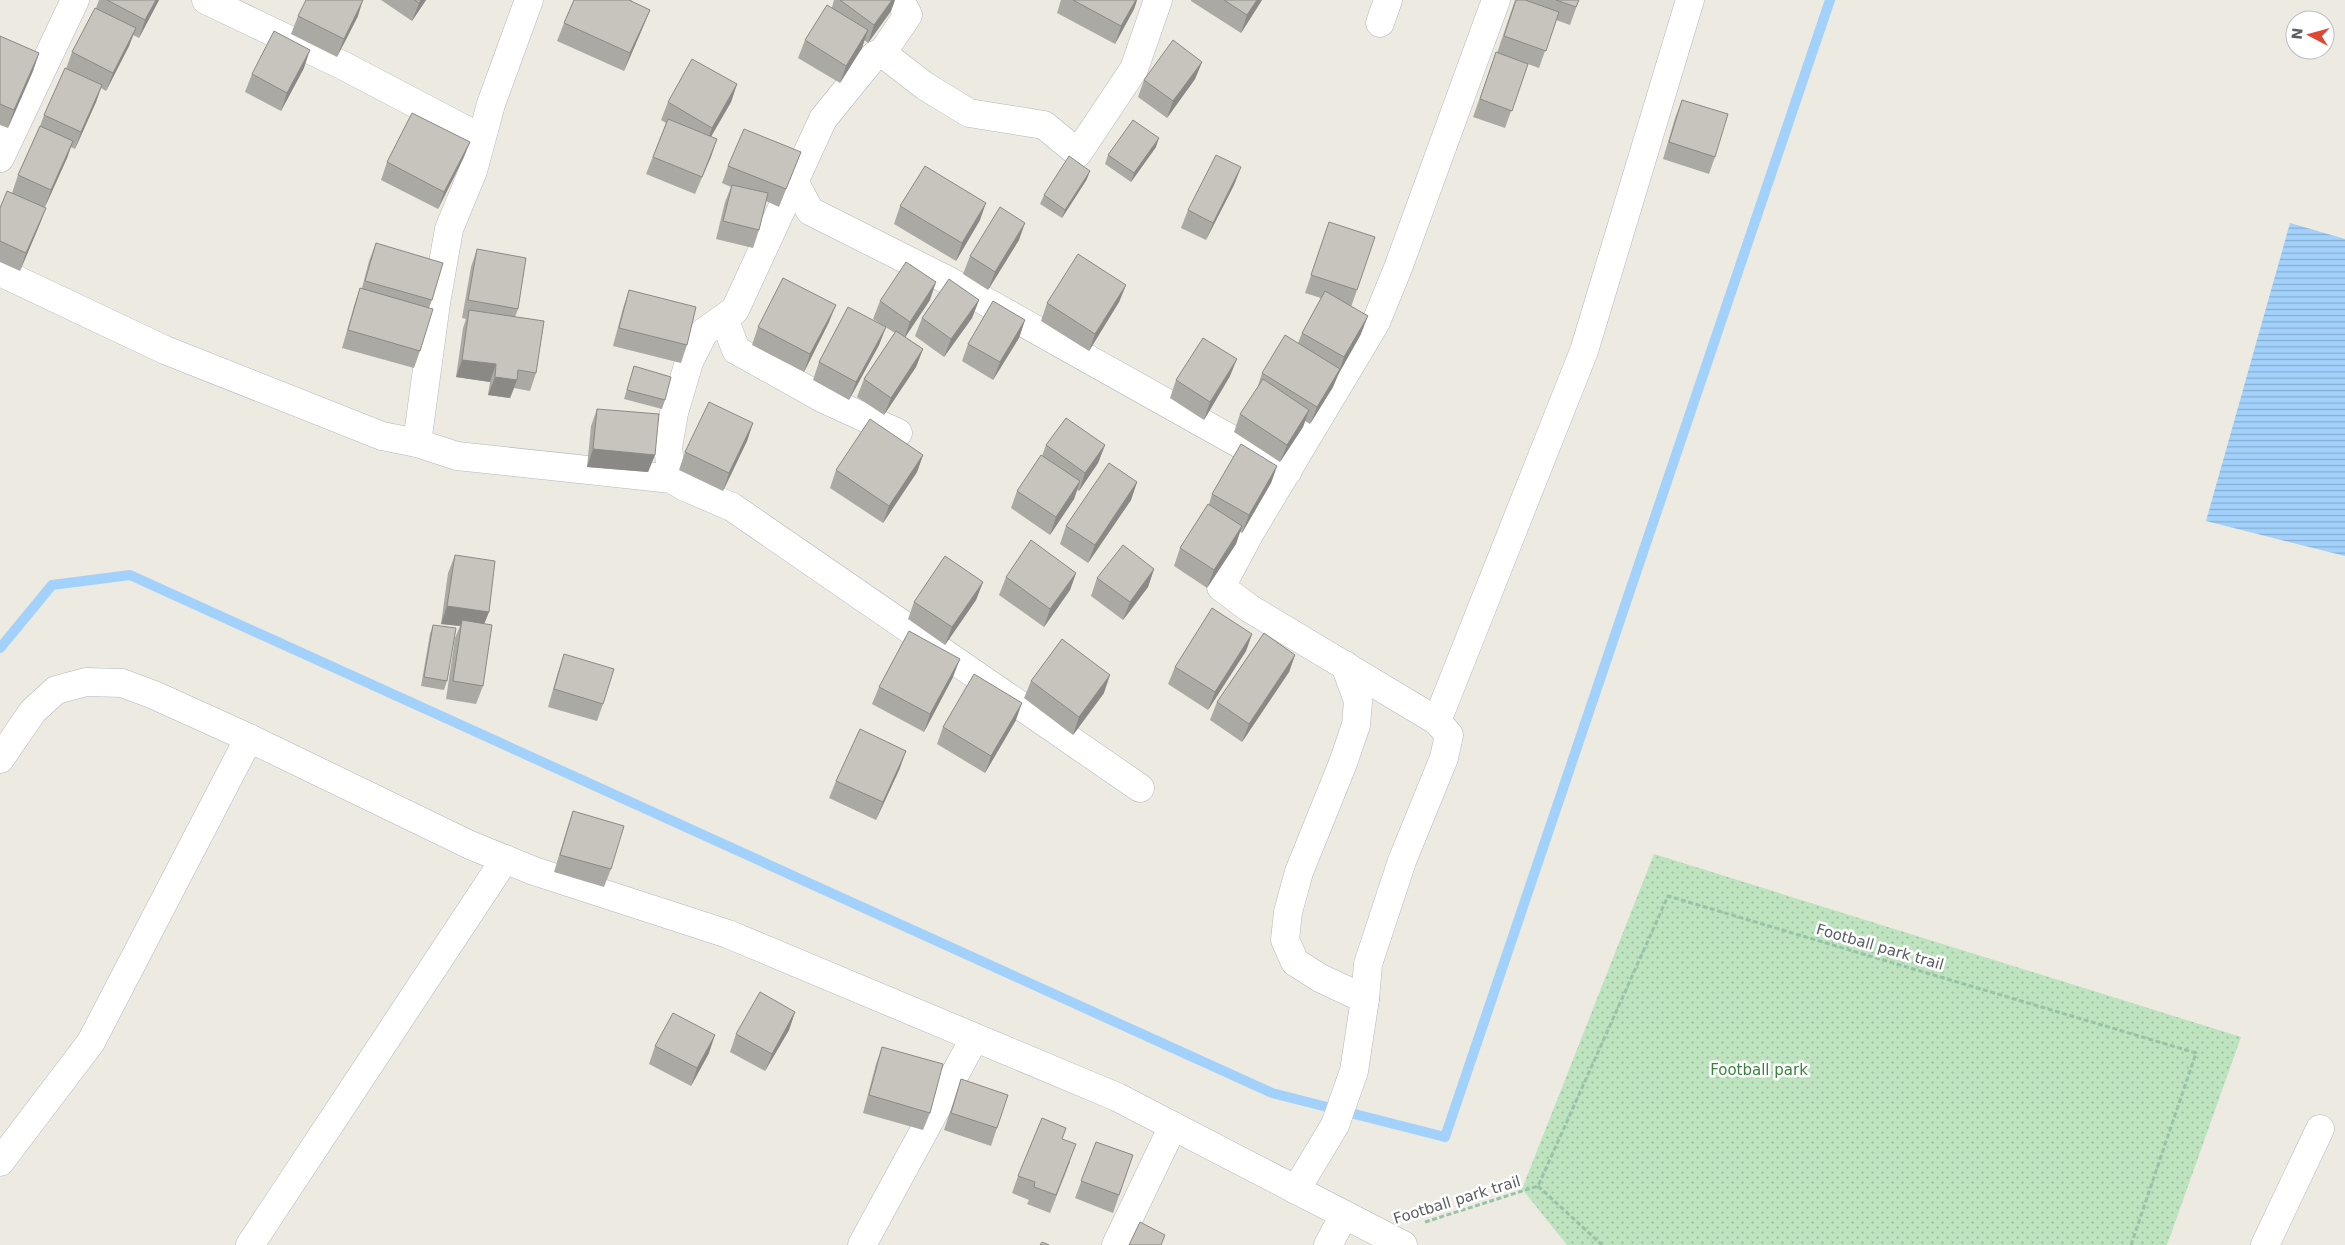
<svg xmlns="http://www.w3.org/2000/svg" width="2345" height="1245" font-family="'DejaVu Sans',sans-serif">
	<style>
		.park { fill: url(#park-dots) }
		.water { fill: url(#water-rules) }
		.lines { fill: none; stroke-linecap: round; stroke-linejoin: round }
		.stream { stroke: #a2d1fb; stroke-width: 10 }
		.street-casing { stroke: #b4b7bb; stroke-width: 29 }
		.path { stroke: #98c3a6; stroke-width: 3; stroke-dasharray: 5 2.5; stroke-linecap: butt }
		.street { stroke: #fff; stroke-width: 28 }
		.wall { fill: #aba9a3 }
		.shaded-wall { fill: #8b8985 }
		.building { fill: #c7c4be; stroke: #8b8985 }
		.labels { text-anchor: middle; stroke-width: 5; stroke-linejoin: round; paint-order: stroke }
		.street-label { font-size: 15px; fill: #5a5d61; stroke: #fff }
		.park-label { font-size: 15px; fill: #38823e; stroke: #fff }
	</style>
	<defs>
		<pattern id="park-dots" width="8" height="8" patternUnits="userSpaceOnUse" patternTransform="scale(1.25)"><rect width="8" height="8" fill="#bee3bf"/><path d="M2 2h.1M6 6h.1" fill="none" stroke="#9dbb9f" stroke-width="1.8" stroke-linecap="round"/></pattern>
		<pattern id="water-rules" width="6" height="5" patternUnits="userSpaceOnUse" patternTransform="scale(1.25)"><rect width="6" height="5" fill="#a2d1fb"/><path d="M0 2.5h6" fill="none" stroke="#87adcf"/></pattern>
	</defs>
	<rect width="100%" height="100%" fill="#eceae1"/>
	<!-- park -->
	<path class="park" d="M1654,854L2241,1037L2167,1245H1567L1522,1189Z"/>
	<!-- water -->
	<path class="water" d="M2290,223L2345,239V556L2206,521Z"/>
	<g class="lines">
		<!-- stream -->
		<path class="stream" d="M0,648L52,585L130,575L1272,1093L1445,1137L1830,0"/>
		<!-- street casing -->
		<g class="street-casing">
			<g id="street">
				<path d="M206,0L344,66L481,138"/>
				<path d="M1380,23L1388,0"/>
				<path d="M882,53L925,86L969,113L1044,125L1078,153L1134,69L1158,0"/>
				<path d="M0,158L75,0"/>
				<path d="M794,181L810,211L949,281L1288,471"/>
				<path d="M0,272L165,350L382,436L417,443L457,456L672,479L685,487L732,507L1140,788"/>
				<path d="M724,318L736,350L822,398L898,433"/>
				<path d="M417,443L436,303L449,229L473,171L491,104L529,0"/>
				<path d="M672,479L668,447L674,413L689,362L704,332L735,310L823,119L875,55L882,53L908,15L900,0"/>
				<path d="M1345,665L1358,701L1356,725L1343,763L1299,872L1288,912L1285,940L1295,962L1320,978L1365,999"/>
				<path d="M1437,721L1584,351L1690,0"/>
				<path d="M0,759L33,711L56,690L86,682L122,683L154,695L249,738L470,845L534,871L728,934L1117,1097L1403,1245"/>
				<path d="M0,1162L91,1042L249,738"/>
				<path d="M1296,1190L1335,1125L1354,1071L1365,999L1368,964L1402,861L1444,758L1449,735L1437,721L1249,608L1221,587L1251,531L1376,322L1398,268L1496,0"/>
				<path d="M250,1245L505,859"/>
				<path d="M862,1245L974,1039"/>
				<path d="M1116,1245L1173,1126"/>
				<path d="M1328,1245L1344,1215"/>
				<path d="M2265,1245L2320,1129"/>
			</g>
		</g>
		<!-- path -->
		<g class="path">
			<path d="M1538,1186L1602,1245"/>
			<path d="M1425,1222L1538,1186L1668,896L2196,1053L2131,1245"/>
		</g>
		<!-- street -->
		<use href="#street" class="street"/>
	</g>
	<!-- wall -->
	<g class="wall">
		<path d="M99,0H159L139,38L133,35L129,46L106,91L101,88L96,102L75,149L71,147L67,158L45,207L46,208L39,226L20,271L0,262V208L12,193L18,175L40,126L44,115L66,69L72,52L96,8Z"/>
		<path d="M381,0H426L412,21Z"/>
		<path d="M574,0H632L631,1L650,10L643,27L624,71L557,41L564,23Z"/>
		<path d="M834,0H895L891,11L868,43L864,40L862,48L840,83L798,58L805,40L832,7Z"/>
		<path d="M1061,0H1137L1134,9L1115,44L1057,13Z"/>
		<path d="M1191,0H1262L1241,33L1191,1Z"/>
		<path d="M1515,0H1579L1570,25L1556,20L1539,68L1528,64L1505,128L1473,117L1496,52L1497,53Z"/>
		<path d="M298,16H358L337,57L291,34Z"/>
		<path d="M0,36L39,53L33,71L8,128L0,125Z"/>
		<path d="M1202,62L1195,79L1167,118L1138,97L1144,80Z"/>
		<path d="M304,68L281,111L245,92L252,74Z"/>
		<path d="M737,84L731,102L711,137L717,139L695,194L646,174L666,123L661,120L668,102Z"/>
		<path d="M1682,100L1715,157L1709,174L1663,159L1675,118Z"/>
		<path d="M470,142L463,159L438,209L381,180L387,162Z"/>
		<path d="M1156,147L1131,182L1105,164L1108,155Z"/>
		<path d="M801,152L779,207L766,201L759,230L753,248L716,239L725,202L731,187L722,183L728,166Z"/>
		<path d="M1241,167L1234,185L1206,240L1181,228L1188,210Z"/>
		<path d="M1087,179L1062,218L1040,204L1044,195Z"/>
		<path d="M900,206L980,220L956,261L894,224Z"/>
		<path d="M1329,222L1357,290L1351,307L1361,334L1338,375L1333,387L1310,424L1305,421L1303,427L1280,462L1234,432L1240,414L1257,389L1262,373L1298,343L1302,333L1321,298L1305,293Z"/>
		<path d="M1019,240L988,290L963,274L970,256Z"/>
		<path d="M376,243L432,300L429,308L420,351L414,368L342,348L354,306L360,288H362L369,261Z"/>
		<path d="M477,249L518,309L515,317L536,373L530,391L514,388L510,398L488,395L490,382L456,377L463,328L466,319L462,318L471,267Z"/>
		<path d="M1126,285L1119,302L1089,351L1041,321L1047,303Z"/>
		<path d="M629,290L687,345L681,363L613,346L623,308Z"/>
		<path d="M930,300L905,337L923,349L916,367L884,415L857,397L864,379L895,333L873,319L880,301Z"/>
		<path d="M979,300L972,318L944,357L915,336L922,318Z"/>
		<path d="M1025,320L1019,338L993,380L962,361L968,344Z"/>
		<path d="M829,322L804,372L752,345L758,327Z"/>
		<path d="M886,327L879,345L849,400L813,380L819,362Z"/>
		<path d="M634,366L665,400L662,409L624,399Z"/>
		<path d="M1230,376L1204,420L1170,398L1176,380Z"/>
		<path d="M597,409L655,455L648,472L587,467L591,426Z"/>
		<path d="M753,423L747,441L723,491L679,470L685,452Z"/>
		<path d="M1046,445H1105L1098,463L1079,491L1077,490L1074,499L1050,535L1011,508L1017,491L1042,456Z"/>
		<path d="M923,455L917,472L883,523L830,488L836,470Z"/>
		<path d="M1277,466L1271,483L1242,533L1240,532L1236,544L1207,588L1174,566L1180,548L1209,504L1212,494Z"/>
		<path d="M1137,482L1131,500L1088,563L1060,544L1066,526Z"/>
		<path d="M455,555L489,612L484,624L483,686L476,704L446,699L455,638L460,626L441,624L448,573Z"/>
		<path d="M1154,569L1148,587L1123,620L1091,596L1097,578Z"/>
		<path d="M1076,573L1070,590L1044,627L999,595L1006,577Z"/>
		<path d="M983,582L976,600L945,645L908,619L914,602Z"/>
		<path d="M433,625L447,681L444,690L421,686L430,634Z"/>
		<path d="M1252,634L1246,651L1208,710L1168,684L1175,667Z"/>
		<path d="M564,654L603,704L597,721L548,707L558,672Z"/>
		<path d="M1295,655L1289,672L1242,742L1210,720L1217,702Z"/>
		<path d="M953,677L924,732L872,704L879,687Z"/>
		<path d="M1031,681L1104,693L1073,735L1024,698Z"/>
		<path d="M1016,720L985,773L937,744L943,727Z"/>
		<path d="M900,768L876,820L829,798L836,781Z"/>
		<path d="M573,811L611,869L604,887L554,872L567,829Z"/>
		<path d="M795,1012L789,1030L765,1071L730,1052L736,1034Z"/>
		<path d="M655,1046L709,1053L691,1086L649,1064Z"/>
		<path d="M882,1047L930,1113L923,1130L863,1113L876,1064Z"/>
		<path d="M961,1079L997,1128L991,1146L944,1130Z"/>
		<path d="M1062,1139L1070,1162L1050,1213L1027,1204L1029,1200L1012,1193L1018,1176Z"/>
		<path d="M1096,1142L1133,1155L1113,1213L1075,1198Z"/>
	</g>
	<!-- shaded-wall -->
	<g class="shaded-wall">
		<path d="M156,0H159L139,38L145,20Z"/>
		<path d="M363,0L358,16L337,57L344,39Z"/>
		<path d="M421,0H426L412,21L419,3Z"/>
		<path d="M892,0H895L891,11L868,43L874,25Z"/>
		<path d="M1136,0H1137L1134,9L1115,44L1121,26Z"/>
		<path d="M1257,0H1262L1241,33L1247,15Z"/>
		<path d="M650,10L643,27L624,71L630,53Z"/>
		<path d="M136,28L129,46L106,91L113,73Z"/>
		<path d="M868,30L862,48L840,83L846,66Z"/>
		<path d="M310,50L304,68L281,111L287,93Z"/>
		<path d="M39,53L33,71L8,128L14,110Z"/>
		<path d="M1202,62L1195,79L1167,118L1173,101Z"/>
		<path d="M737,84L731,102L706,145L712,128Z"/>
		<path d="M102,85L96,102L75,149L81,132Z"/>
		<path d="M1159,138L1156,147L1131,182L1134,173Z"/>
		<path d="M717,139L711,157L695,194L702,177Z"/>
		<path d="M73,141L67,158L45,207L51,190Z"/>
		<path d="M470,142L463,159L438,209L444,192Z"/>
		<path d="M1241,167L1234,185L1206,240L1213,223Z"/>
		<path d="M1090,171L1087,179L1062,218L1065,210Z"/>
		<path d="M986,203L980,220L956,261L962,243Z"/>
		<path d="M46,208L39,226L20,271L26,253Z"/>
		<path d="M1025,223L1019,240L988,290L995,272Z"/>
		<path d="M936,282L930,300L904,339L910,322Z"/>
		<path d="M1126,285L1119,302L1089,351L1095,334Z"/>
		<path d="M979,300L972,318L944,357L951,339Z"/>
		<path d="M836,305L829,322L804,372L810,354Z"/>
		<path d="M1368,316L1361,334L1338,375L1333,387L1310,424L1317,407L1340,369L1344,357Z"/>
		<path d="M1025,320L1019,338L993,380L1000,362Z"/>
		<path d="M886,327L879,345L849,400L856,382Z"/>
		<path d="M923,349L916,367L884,415L891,398Z"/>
		<path d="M1237,359L1230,376L1204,420L1210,402Z"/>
		<path d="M462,360L496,364L490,382L456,377Z"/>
		<path d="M495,377L517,380L510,398L488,395Z"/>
		<path d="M1309,410L1303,427L1280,462L1287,445Z"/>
		<path d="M753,423L747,441L723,491L729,473Z"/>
		<path d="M1105,445L1098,463L1079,491L1085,473Z"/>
		<path d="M593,449L655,455L648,472L587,467Z"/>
		<path d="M923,455L917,472L883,523L889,506Z"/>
		<path d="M1277,466L1271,483L1242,533L1249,515Z"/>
		<path d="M1080,481L1074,499L1050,535L1056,517Z"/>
		<path d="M1137,482L1131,500L1088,563L1095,545Z"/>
		<path d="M1242,526L1236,544L1207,588L1214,570Z"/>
		<path d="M1154,569L1148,587L1123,620L1130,602Z"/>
		<path d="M1076,573L1070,590L1044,627L1050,609Z"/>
		<path d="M983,582L976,600L945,645L952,627Z"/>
		<path d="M447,606L489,612L482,629L462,620L460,626L441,624Z"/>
		<path d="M1252,634L1246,651L1208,710L1215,692Z"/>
		<path d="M1295,655L1289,672L1242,742L1249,724Z"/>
		<path d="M960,659L953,677L924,732L930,714Z"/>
		<path d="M1110,675L1104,693L1073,735L1079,717Z"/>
		<path d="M1022,703L1016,720L985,773L991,756Z"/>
		<path d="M906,751L900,768L876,820L883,802Z"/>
		<path d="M795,1012L789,1030L765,1071L772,1054Z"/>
		<path d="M715,1035L709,1053L691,1086L697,1068Z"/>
	</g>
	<!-- building -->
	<g class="building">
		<path d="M107,0H156L145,20Z"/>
		<path d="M306,0H363L344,39L298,16Z"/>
		<path d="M414,0H421L419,3Z"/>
		<path d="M574,0H629L650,10L630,53L564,23Z"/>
		<path d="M840,0H892L874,25Z"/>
		<path d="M1073,0H1136L1121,26Z"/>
		<path d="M1224,0H1257L1247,15Z"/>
		<path d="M1516,0H1525L1559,12L1546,51L1504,36Z"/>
		<path d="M1556,0H1579L1576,7Z"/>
		<path d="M827,5L868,30L846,66L805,40Z"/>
		<path d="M95,8L136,28L113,73L72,52Z"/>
		<path d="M274,31L310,50L287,93L252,74Z"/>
		<path d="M0,36L39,53L14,110L0,104Z"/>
		<path d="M1173,40L1202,62L1173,101L1144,80Z"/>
		<path d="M1496,52L1528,64L1512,111L1480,99Z"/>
		<path d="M692,59L737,84L712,128L668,102Z"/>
		<path d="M65,68L102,85L81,132L44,115Z"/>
		<path d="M1682,100L1728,114L1715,157L1669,142Z"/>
		<path d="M412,113L470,142L444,192L387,162Z"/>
		<path d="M668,119L717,139L702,177L653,157Z"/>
		<path d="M1133,120L1159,138L1134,173L1108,155Z"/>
		<path d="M40,126L73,141L51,190L18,175Z"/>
		<path d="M744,129L801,152L786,189L728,166Z"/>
		<path d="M1216,155L1241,167L1213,223L1188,210Z"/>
		<path d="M1069,156L1090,171L1065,210L1044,195Z"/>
		<path d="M925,166L986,203L962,243L900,206Z"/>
		<path d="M732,185L768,193L759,230L723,221Z"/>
		<path d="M7,191L46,208L26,253L0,241V208Z"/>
		<path d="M1000,207L1025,223L995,272L970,256Z"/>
		<path d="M1329,222L1375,237L1357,290L1311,275Z"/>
		<path d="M376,243L443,263L432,300L365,281Z"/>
		<path d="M477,249L526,258L518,309L468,300Z"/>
		<path d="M1078,254L1126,285L1095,334L1047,303Z"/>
		<path d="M906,262L936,282L910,322L880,301Z"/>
		<path d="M783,278L836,305L810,354L758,327Z"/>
		<path d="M949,279L979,300L951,339L922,318Z"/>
		<path d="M360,288L433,309L420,351L348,330Z"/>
		<path d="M629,290L696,307L687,345L619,328Z"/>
		<path d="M1325,291L1368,316L1344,357L1302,333Z"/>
		<path d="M993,301L1025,320L1000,362L968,344Z"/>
		<path d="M848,307L886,327L856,382L819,362Z"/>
		<path d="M469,310L544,321L536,373L518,370L517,380L495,377L496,364L462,360Z"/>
		<path d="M896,331L923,349L891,398L864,379Z"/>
		<path d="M1285,335L1340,369L1317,407L1262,373Z"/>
		<path d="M1203,338L1237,359L1210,402L1176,380Z"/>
		<path d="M634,366L671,377L665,400L627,390Z"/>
		<path d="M1263,379L1309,410L1287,445L1240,414Z"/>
		<path d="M709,402L753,423L729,473L685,452Z"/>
		<path d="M597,409L659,414L655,455L593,449Z"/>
		<path d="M1066,418L1105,445L1085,473L1046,445Z"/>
		<path d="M870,419L923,455L889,506L836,470Z"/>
		<path d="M1241,444L1277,466L1249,515L1212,494Z"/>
		<path d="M1041,455L1080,481L1056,517L1017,491Z"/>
		<path d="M1109,463L1137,482L1095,545L1066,526Z"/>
		<path d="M1208,504L1242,526L1214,570L1180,548Z"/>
		<path d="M1031,540L1076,573L1050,609L1006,577Z"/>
		<path d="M1123,545L1154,569L1130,602L1097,578Z"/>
		<path d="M455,555L495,561L489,612L447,606Z"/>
		<path d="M945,556L983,582L952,627L914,602Z"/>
		<path d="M1212,608L1252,634L1215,692L1175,667Z"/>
		<path d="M462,620L492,625L483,686L453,681Z"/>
		<path d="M433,625L456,628L447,681L424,677Z"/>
		<path d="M909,631L960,659L930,714L879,687Z"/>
		<path d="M1264,633L1295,655L1249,724L1217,702Z"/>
		<path d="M1062,639L1110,675L1079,717L1031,681Z"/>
		<path d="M564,654L614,669L603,704L554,689Z"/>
		<path d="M974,674L1022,703L991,756L943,727Z"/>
		<path d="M860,729L906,751L883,802L836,781Z"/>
		<path d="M573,811L624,826L611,869L560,855Z"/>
		<path d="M760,992L795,1012L772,1054L736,1034Z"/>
		<path d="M673,1013L715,1035L697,1068L655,1046Z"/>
		<path d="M882,1047L943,1064L930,1113L869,1095Z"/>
		<path d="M961,1079L1008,1095L997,1128L951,1113Z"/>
		<path d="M1042,1118L1066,1128L1062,1139L1076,1144L1056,1195L1034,1187L1035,1182L1018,1176Z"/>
		<path d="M1096,1142L1133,1155L1119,1195L1081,1181Z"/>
		<path d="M1140,1222L1165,1235L1161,1245H1129Z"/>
		<path d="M1042,1242L1049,1245H1040Z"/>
	</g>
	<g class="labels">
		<!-- street labels -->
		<g class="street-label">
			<text transform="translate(1880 947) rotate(16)" y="5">Football park trail</text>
			<text transform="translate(1457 1200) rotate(-17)" y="5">Football park trail</text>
		</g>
		<!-- park labels -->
		<g class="park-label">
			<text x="1759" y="1075">Football park</text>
		</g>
	</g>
	<!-- north arrow -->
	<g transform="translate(2310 35) rotate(276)"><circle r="24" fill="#ffffff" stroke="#bdbec0"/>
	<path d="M0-4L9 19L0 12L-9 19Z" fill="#e04633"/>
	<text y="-8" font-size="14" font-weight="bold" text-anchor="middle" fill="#5a5d61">N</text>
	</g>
</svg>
